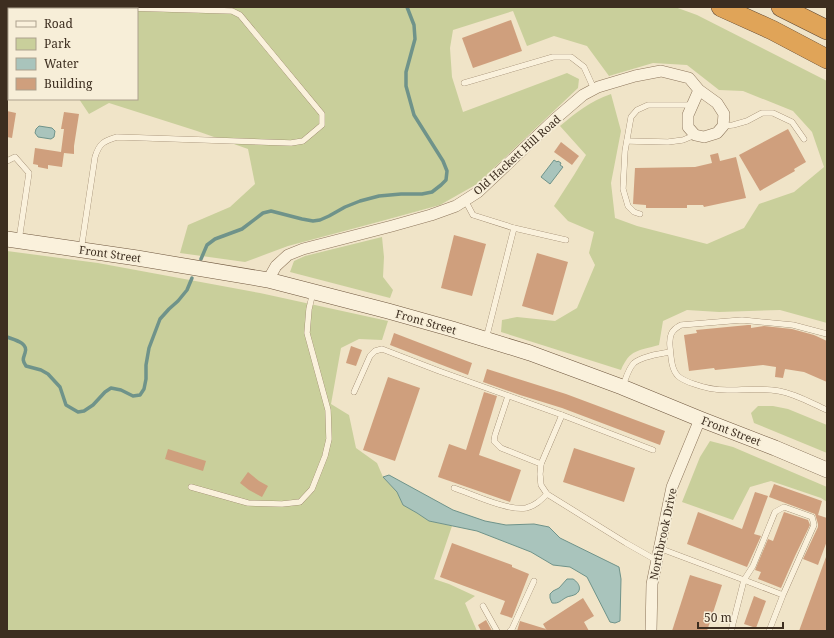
<svg xmlns="http://www.w3.org/2000/svg" width="834" height="638" font-family="'Noto Serif',serif">
	<style>
		.green { fill: #c9cf9b }
		.water { fill: #a9c4bc; stroke: #6f938a }
		.lines { fill: none; stroke-linecap: round; stroke-linejoin: round }
		.stream { stroke: #6f938a; stroke-width: 3.5 }
		.building { fill: #cf9f7d }
		.lane-casing { stroke: #8d765c; stroke-width: 6 }
		.street-casing { stroke: #8d765c; stroke-width: 12 }
		.secondary-casing { stroke: #6f573f; stroke-width: 16 }
		.highway-casing { stroke: #5b4430; stroke-width: 20 }
		.lane { stroke: #faf1dc; stroke-width: 5.5 }
		.street { stroke: #faf1dc; stroke-width: 11 }
		.secondary { stroke: #faf1dc; stroke-width: 15 }
		.highway { stroke: #e0a458; stroke-width: 19 }
		.labels { text-anchor: middle; stroke-width: 3.5; stroke-linejoin: round; paint-order: stroke }
		.street-label { font-size: 11px; fill: #3d2e20; stroke: #f7eed8 }
	</style>
	<rect width="100%" height="100%" fill="#f0e4c8"/>
	<!-- green -->
	<g class="green">
		<path d="M7,7H675L697,15L827,81V323L780,310L719,312L687,310L663,321L659,345C638,351 630,349 621,370L501,332L502,320L517,317L555,321L577,308L595,265L589,253L594,232L568,221L554,206L574,175L586,155L560,126C578,111 589,102 611,94L621,131L611,183L615,218L637,226L707,244L744,228L759,204L794,192L824,167L812,132L793,111L743,91L719,90L687,65L653,63L609,76L587,46L554,36L527,46L513,11L453,30L450,48L452,77L463,112L567,73L579,79L578,88L477,184L440,205L378,222L288,246L245,262L180,253L188,225L230,207L255,184L248,149L197,131L109,103L89,114L79,99H137V9H9V66L7,65Z"/>
		<path d="M382,237L384,257L383,277L393,290L390,298L290,272L294,261L305,256Z"/>
		<path d="M7,251L98,263L260,293L388,321L382,340L359,339L341,348L331,404L349,415L356,448L377,463L383,477L397,492L403,505L417,513L429,521L452,526L434,579L449,584L475,596L465,603L477,631H7Z"/>
		<path d="M758,406H773L788,409L827,425V453L754,423L751,413Z"/>
		<path d="M710,441L733,447L827,487V502L821,498L771,481L750,487L733,520L682,502L700,457Z"/>
	</g>
	<!-- water -->
	<g class="water">
		<path d="M39,126L52,128L55,131L54,137L51,139L38,137L35,133L36,129Z"/>
		<path d="M554,160L557,162L558,161L561,163L560,165L563,167L550,184L541,177Z"/>
		<path d="M389,475L453,510L485,521L506,525L534,524L549,527L560,538L619,567L621,579L620,621L615,623L610,622L587,577L570,567L553,565L531,552L477,531L429,521L417,513L403,505L397,492L383,477Z"/>
		<path d="M567,579H573C578,582 583,589 576,594C573,596 569,596 567,597C561,600 559,604 552,603L550,598V594L553,591L559,588Z"/>
	</g>
	<g class="lines">
		<!-- stream -->
		<g class="stream">
			<path d="M201,259L207,245L215,239L242,229L263,213L271,211L302,219L313,221L320,220L329,216L345,207L360,201L379,196L401,194H422L432,192L441,185L446,180L447,171L443,161L414,115L406,86V72L415,39L414,25L407,7"/>
			<path d="M7,337C15,340 29,343 25,353C23,359 22,360 26,366L41,370L48,374L60,387L66,405L78,412L84,411L93,405L105,392L111,388L121,390L133,396L140,395L144,389L146,379V365L149,348L160,319L169,309L178,301L187,290L192,278"/>
		</g>
	</g>
	<!-- building -->
	<g class="building">
		<path d="M511,20L522,51L473,68L462,38Z"/>
		<path d="M7,111L16,113L12,138L7,137Z"/>
		<path d="M64,112L79,114L74,146V154L64,153L62,167L48,165V169L38,167V165L33,164L35,148L61,152L64,129H61Z"/>
		<path d="M788,129L806,162L794,169L795,171L760,191L739,155Z"/>
		<path d="M561,142L579,156L572,165L554,152Z"/>
		<path d="M718,153L720,161L736,157L746,198L704,207L703,205H687V208H646V205L633,204L635,168L695,167L712,163L710,155Z"/>
		<path d="M454,235L486,244L472,296L441,288Z"/>
		<path d="M537,253L568,262L553,315L522,306Z"/>
		<path d="M748,325H751V328L764,326L792,329L814,335L827,341V382L804,372L785,369L783,378L775,377L776,367L763,365L715,370L714,368L689,371L684,335L697,333L696,330Z"/>
		<path d="M394,333L472,363L468,375L390,345Z"/>
		<path d="M351,346L362,350L356,366L346,363Z"/>
		<path d="M487,369L566,394L665,431L660,445L562,408L520,395L483,382Z"/>
		<path d="M388,377L420,388L395,461L363,450Z"/>
		<path d="M484,392L497,396L479,455L521,470L510,502L438,477L449,444L466,450Z"/>
		<path d="M574,448L635,468L624,502L563,482Z"/>
		<path d="M168,449L206,461L203,471L165,459Z"/>
		<path d="M248,472L259,481L268,486L262,497L249,490L240,483Z"/>
		<path d="M774,484L822,501L818,515L827,518V541L818,565L803,559L818,527V524L815,514L769,497Z"/>
		<path d="M755,492L768,496L754,534L761,536L747,567L687,544L698,512L742,529Z"/>
		<path d="M784,512L808,520L810,525L795,556L781,588L758,579L761,572L755,570L768,539L773,541Z"/>
		<path d="M452,543L512,565V567L529,574L512,618L500,614L505,601L440,577Z"/>
		<path d="M826,557H827V631H799Z"/>
		<path d="M690,575L722,585L707,631H672Z"/>
		<path d="M754,596L766,601L756,628L744,624Z"/>
		<path d="M583,598L594,616L584,622L589,631H547L543,624Z"/>
		<path d="M486,620L492,631H481L478,625Z"/>
		<path d="M520,621L546,629L545,631H517Z"/>
	</g>
	<g class="lines">
		<!-- lane casing -->
		<g class="lane-casing">
			<g id="lane">
				<path d="M464,83L553,57H571L584,67L594,89"/>
				<path d="M723,126L733,125L747,121L762,113H773L792,122L804,139"/>
				<path d="M627,141L668,142L683,140L695,135"/>
				<path d="M7,161L15,157L29,173L19,240"/>
				<path d="M465,200L473,215L514,228L486,339"/>
				<path d="M640,214L634,212L628,206L623,189L625,151L631,117L637,110L648,105H691"/>
				<path d="M514,228L566,240"/>
				<path d="M81,250L95,157C99,144 103,141 117,137L291,143L303,141L322,125V114L240,15L232,11L129,8"/>
				<path d="M827,334L793,325L742,320L681,325C671,330 669,336 670,347C671,356 671,369 678,376C682,380 688,382 694,384C705,388 716,390 727,390C744,390 762,388 779,391C796,394 811,403 827,410"/>
				<path d="M623,386C626,378 628,369 634,363C642,356 660,354 670,352"/>
				<path d="M354,392L370,356L375,351L382,349L439,371L562,415"/>
				<path d="M508,396L495,435L494,441L501,448L541,464"/>
				<path d="M653,450L562,415L541,464L540,474L541,485L547,494L626,543L656,560"/>
				<path d="M191,487L248,503L282,504L300,502L312,489L325,456L329,439L328,410L307,333L309,309L313,292"/>
				<path d="M454,488C472,494 507,511 526,508C535,506 541,500 547,494"/>
				<path d="M659,548L744,580L731,631"/>
				<path d="M483,606L497,631"/>
				<path d="M510,631L512,629L534,581"/>
				<path d="M769,631L783,595L814,525L812,517L784,507L775,512L753,566L744,580L783,595"/>
			</g>
		</g>
		<!-- street casing -->
		<g class="street-casing">
			<g id="street">
				<path d="M268,280L276,266L288,255L303,249L392,226L431,215L456,206L478,192L555,119L583,95L598,87L635,76L661,71L689,78L699,90L717,103L724,114L723,126L717,133L704,137L695,135L688,127V115L699,90"/>
				<path d="M651,631L652,584L672,487L700,419"/>
			</g>
		</g>
		<!-- secondary casing -->
		<g class="secondary-casing">
			<path id="secondary" d="M7,239L137,258L268,280L388,311L452,329L530,353L622,387L700,419L775,448L827,470"/>
		</g>
		<!-- highway casing -->
		<g class="highway-casing">
			<g id="highway">
				<path d="M721,7L772,30L827,59"/>
				<path d="M781,7L827,30"/>
			</g>
		</g>
		<!-- lane -->
		<use href="#lane" class="lane"/>
		<!-- street -->
		<use href="#street" class="street"/>
		<!-- secondary -->
		<use href="#secondary" class="secondary"/>
		<!-- highway -->
		<use href="#highway" class="highway"/>
	</g>
	<g class="labels">
		<!-- street labels -->
		<g class="street-label">
			<text transform="translate(517 155) rotate(-42)" y="4">Old Hackett Hill Road</text>
			<text transform="translate(110 254) rotate(8)" y="4">Front Street</text>
			<text transform="translate(426 322) rotate(16)" y="4">Front Street</text>
			<text transform="translate(731 431) rotate(21)" y="4">Front Street</text>
			<text transform="translate(663 534) rotate(-78)" y="4">Northbrook Drive</text>
		</g>
	</g>
	<!-- border -->
	<rect width="834" height="638" fill="none" stroke="#3d2e20" stroke-width="16"/>
	<!-- legend -->
	<rect x="8" y="8" width="130" height="92" fill="#f7eed8" stroke="#ada18e"/>
	<rect x="16" y="21" width="20" height="6" fill="#faf1dc" stroke="#ada18e"/>
	<text x="44" y="28" font-size="12" fill="#3d2e20">Road</text>
	<rect x="16" y="38" width="20" height="12" fill="#c9cf9b" stroke="#ada18e"/>
	<text x="44" y="48" font-size="12" fill="#3d2e20">Park</text>
	<rect x="16" y="58" width="20" height="12" fill="#a9c4bc" stroke="#ada18e"/>
	<text x="44" y="68" font-size="12" fill="#3d2e20">Water</text>
	<rect x="16" y="78" width="20" height="12" fill="#cf9f7d" stroke="#ada18e"/>
	<text x="44" y="88" font-size="12" fill="#3d2e20">Building</text>
	<!-- scale -->
	<path d="M698 622v6h85v-6" fill="none" stroke="#3d2e20" stroke-width="2"/>
	<text x="704" y="622" font-size="12" fill="#3d2e20" stroke="#f7eed8" stroke-width="3" paint-order="stroke">50 m</text>
</svg>
